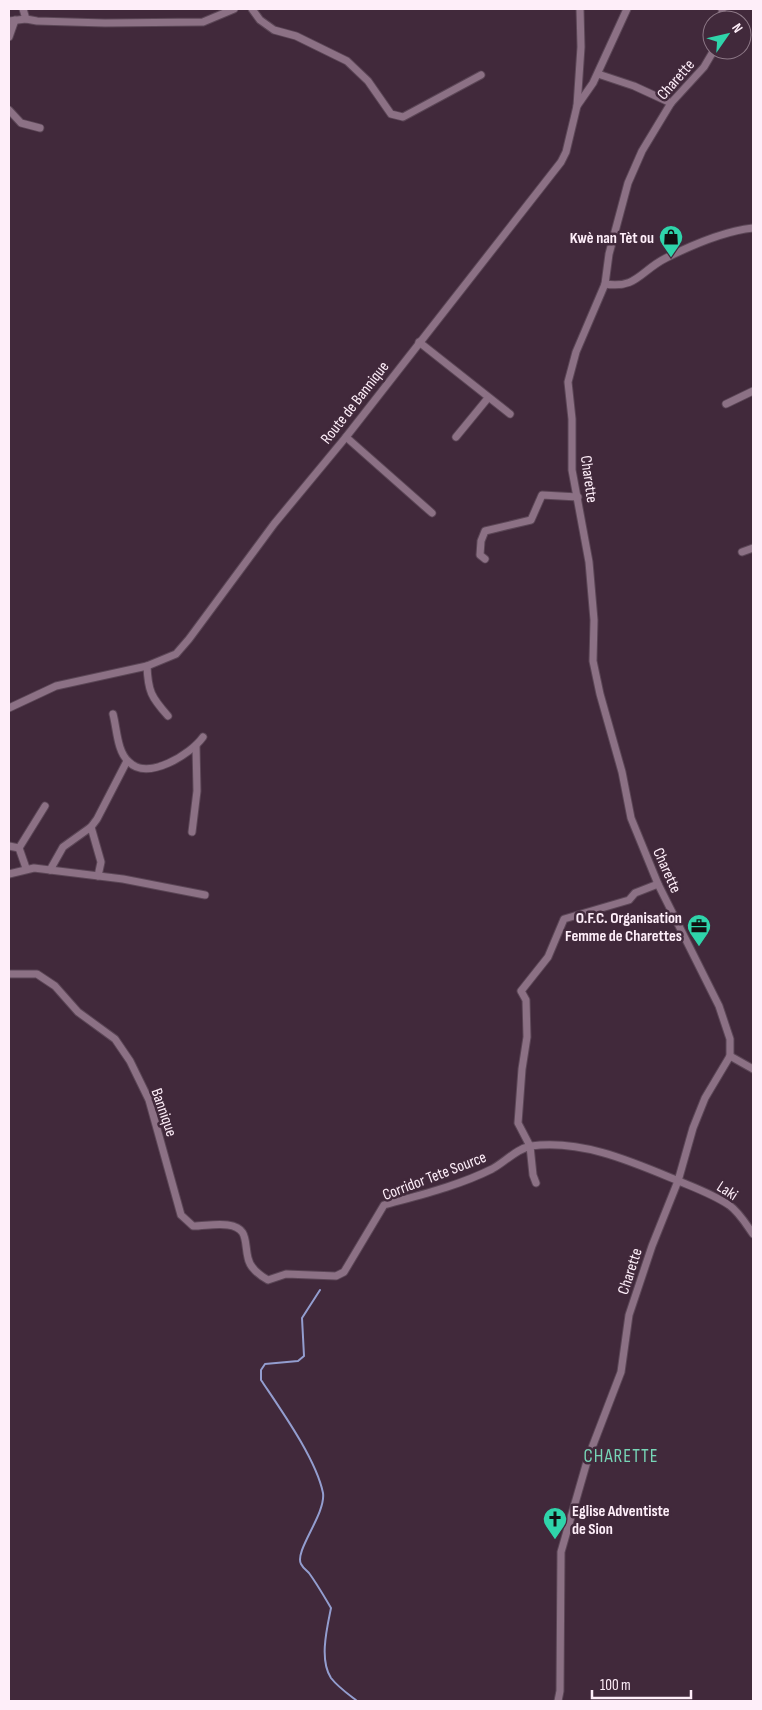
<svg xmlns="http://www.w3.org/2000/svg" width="762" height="1710" font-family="'Sofia Sans Condensed',sans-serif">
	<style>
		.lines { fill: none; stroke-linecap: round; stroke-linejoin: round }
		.stream { stroke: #939dcf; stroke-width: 2 }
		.street-casing { stroke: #5b4656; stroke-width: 9 }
		.street { stroke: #8c7185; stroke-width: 7 }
		.labels { text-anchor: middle; stroke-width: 5; stroke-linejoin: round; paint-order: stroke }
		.street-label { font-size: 16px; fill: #feeef9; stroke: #41293b }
		.poi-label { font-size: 16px; font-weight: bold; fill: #feeef9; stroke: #41293b; text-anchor: end }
		.quarter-label { font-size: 19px; letter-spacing: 1px; fill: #77d4b6; stroke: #41293b }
	</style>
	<rect width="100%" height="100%" fill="#41293b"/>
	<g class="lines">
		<!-- stream -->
		<path class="stream" d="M320,1290L302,1318L304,1356L298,1361L265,1364L261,1370V1380C281,1410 316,1459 323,1493C326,1514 294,1551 301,1564C303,1568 306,1570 309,1573C317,1584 324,1596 331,1608C327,1628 319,1660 331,1678C338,1687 348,1694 357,1701"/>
		<!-- street casing -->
		<g class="street-casing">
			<g id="street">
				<path d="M23,9L26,19L37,21L105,23L203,22L234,9"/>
				<path d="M252,9L260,20L274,30L296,36L347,61L368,81L391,114L403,117L481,75"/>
				<path d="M722,9L723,20"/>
				<path d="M9,21L26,19"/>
				<path d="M9,37L15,20"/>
				<path d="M598,74L634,86L671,103"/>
				<path d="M577,106L581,47L580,9"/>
				<path d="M9,110L21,123L40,128"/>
				<path d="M605,284C637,289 640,271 666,258C692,245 724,231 753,228"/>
				<path d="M419,342L510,414"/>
				<path d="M726,404L753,391"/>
				<path d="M346,437L432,513"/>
				<path d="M456,437L488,398"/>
				<path d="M742,552L753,548"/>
				<path d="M485,559L480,555L481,541L485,531L531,520L542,495L578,497"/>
				<path d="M147,666C148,691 151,697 168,716"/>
				<path d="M9,708L56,686L147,666L176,654L189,639L274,524L346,437L561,162L566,152L577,106L593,83L627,9"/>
				<path d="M113,714C117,729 117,752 129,762C148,781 191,754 203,737"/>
				<path d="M91,827L101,862L98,876"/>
				<path d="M192,832L197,791L196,746"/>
				<path d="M9,846L19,848"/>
				<path d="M26,868L19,848L45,806"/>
				<path d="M50,870L63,847L91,827L97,819L127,761"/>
				<path d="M9,874L34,868L123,879L205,895"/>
				<path d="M9,974H37L55,986L78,1012L115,1039L130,1061L149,1100L181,1215L193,1226C204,1226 217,1223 228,1225C249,1228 244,1242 248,1258C250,1268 259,1275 268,1280L286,1274L336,1276L344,1272L384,1205C420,1195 458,1186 492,1169C505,1162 516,1149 531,1146C583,1139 635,1163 681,1182C698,1189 714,1195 729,1205C739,1212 746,1224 753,1234"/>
				<path d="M730,1056L753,1069"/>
				<path d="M536,1183L533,1175L530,1146L518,1123L522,1069L527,1037L526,1000L521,991L548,957L564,919L629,900L635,893L658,884"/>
				<path d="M558,1701L560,1691L561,1552L588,1458L621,1372L629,1315L652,1246L678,1181L693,1128L705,1098L730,1056V1039L719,1006L658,884L631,818L622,772L600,694L593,661L594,620L589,562L572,470V419L568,382L576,352L605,284L609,254L628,183L642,151L671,103L704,67L714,50"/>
			</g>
		</g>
		<!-- street -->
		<use href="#street" class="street"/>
	</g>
	<!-- icons -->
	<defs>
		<g id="shop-pin" transform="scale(1.25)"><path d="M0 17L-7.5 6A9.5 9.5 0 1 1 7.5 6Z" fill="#2fd4aa" stroke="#41293b"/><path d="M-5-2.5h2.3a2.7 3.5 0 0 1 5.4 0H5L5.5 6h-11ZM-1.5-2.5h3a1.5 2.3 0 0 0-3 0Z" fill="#111"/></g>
		<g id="office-pin" transform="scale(1.25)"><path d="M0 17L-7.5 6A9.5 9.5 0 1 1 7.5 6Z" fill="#2fd4aa" stroke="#41293b"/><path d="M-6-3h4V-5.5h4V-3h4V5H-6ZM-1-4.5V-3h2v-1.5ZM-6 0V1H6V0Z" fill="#111"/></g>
		<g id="church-pin" transform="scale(1.25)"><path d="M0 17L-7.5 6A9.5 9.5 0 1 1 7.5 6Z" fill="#2fd4aa" stroke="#41293b"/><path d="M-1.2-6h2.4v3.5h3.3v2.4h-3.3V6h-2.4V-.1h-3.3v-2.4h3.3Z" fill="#111"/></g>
	</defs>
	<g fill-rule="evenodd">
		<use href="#shop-pin" x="671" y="237"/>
		<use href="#office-pin" x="699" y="926"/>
		<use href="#church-pin" x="555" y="1519"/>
	</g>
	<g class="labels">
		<!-- street labels -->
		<g class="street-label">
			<text transform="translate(675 79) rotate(-49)" y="6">Charette</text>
			<text transform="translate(354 402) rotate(-52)" y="6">Route de Bannique</text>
			<text transform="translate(590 479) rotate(82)" y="6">Charette</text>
			<text transform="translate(668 870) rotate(66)" y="6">Charette</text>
			<text transform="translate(165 1112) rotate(71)" y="6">Bannique</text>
			<text transform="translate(434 1175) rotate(-21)" y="6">Corridor Tete Source</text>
			<text transform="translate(728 1190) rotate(33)" y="6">Laki</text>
			<text transform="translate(629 1271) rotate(-72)" y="6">Charette</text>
		</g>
		<!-- poi labels -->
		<g class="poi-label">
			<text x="654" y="243">Kwè nan Tèt ou</text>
			<text x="682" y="923">O.F.C. Organisation<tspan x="682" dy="18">Femme de Charettes</tspan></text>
			<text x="572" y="1516" text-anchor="start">Eglise Adventiste<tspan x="572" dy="18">de Sion</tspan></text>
		</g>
		<!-- quarter labels -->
		<g class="quarter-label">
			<text x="621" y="1462">CHARETTE</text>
		</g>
	</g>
	<!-- border -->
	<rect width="762" height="1710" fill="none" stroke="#feeef9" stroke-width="20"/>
	<!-- north arrow -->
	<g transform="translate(727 35) rotate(56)"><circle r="24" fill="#41293b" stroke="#8d7887"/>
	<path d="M0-4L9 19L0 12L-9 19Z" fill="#2fd4aa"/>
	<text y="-8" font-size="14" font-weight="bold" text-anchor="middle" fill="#feeef9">N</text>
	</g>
	<!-- scale -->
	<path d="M592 1690v8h99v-8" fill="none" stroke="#feeef9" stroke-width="2.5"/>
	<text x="600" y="1690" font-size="15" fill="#feeef9" stroke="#41293b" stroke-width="4" paint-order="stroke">100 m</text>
</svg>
